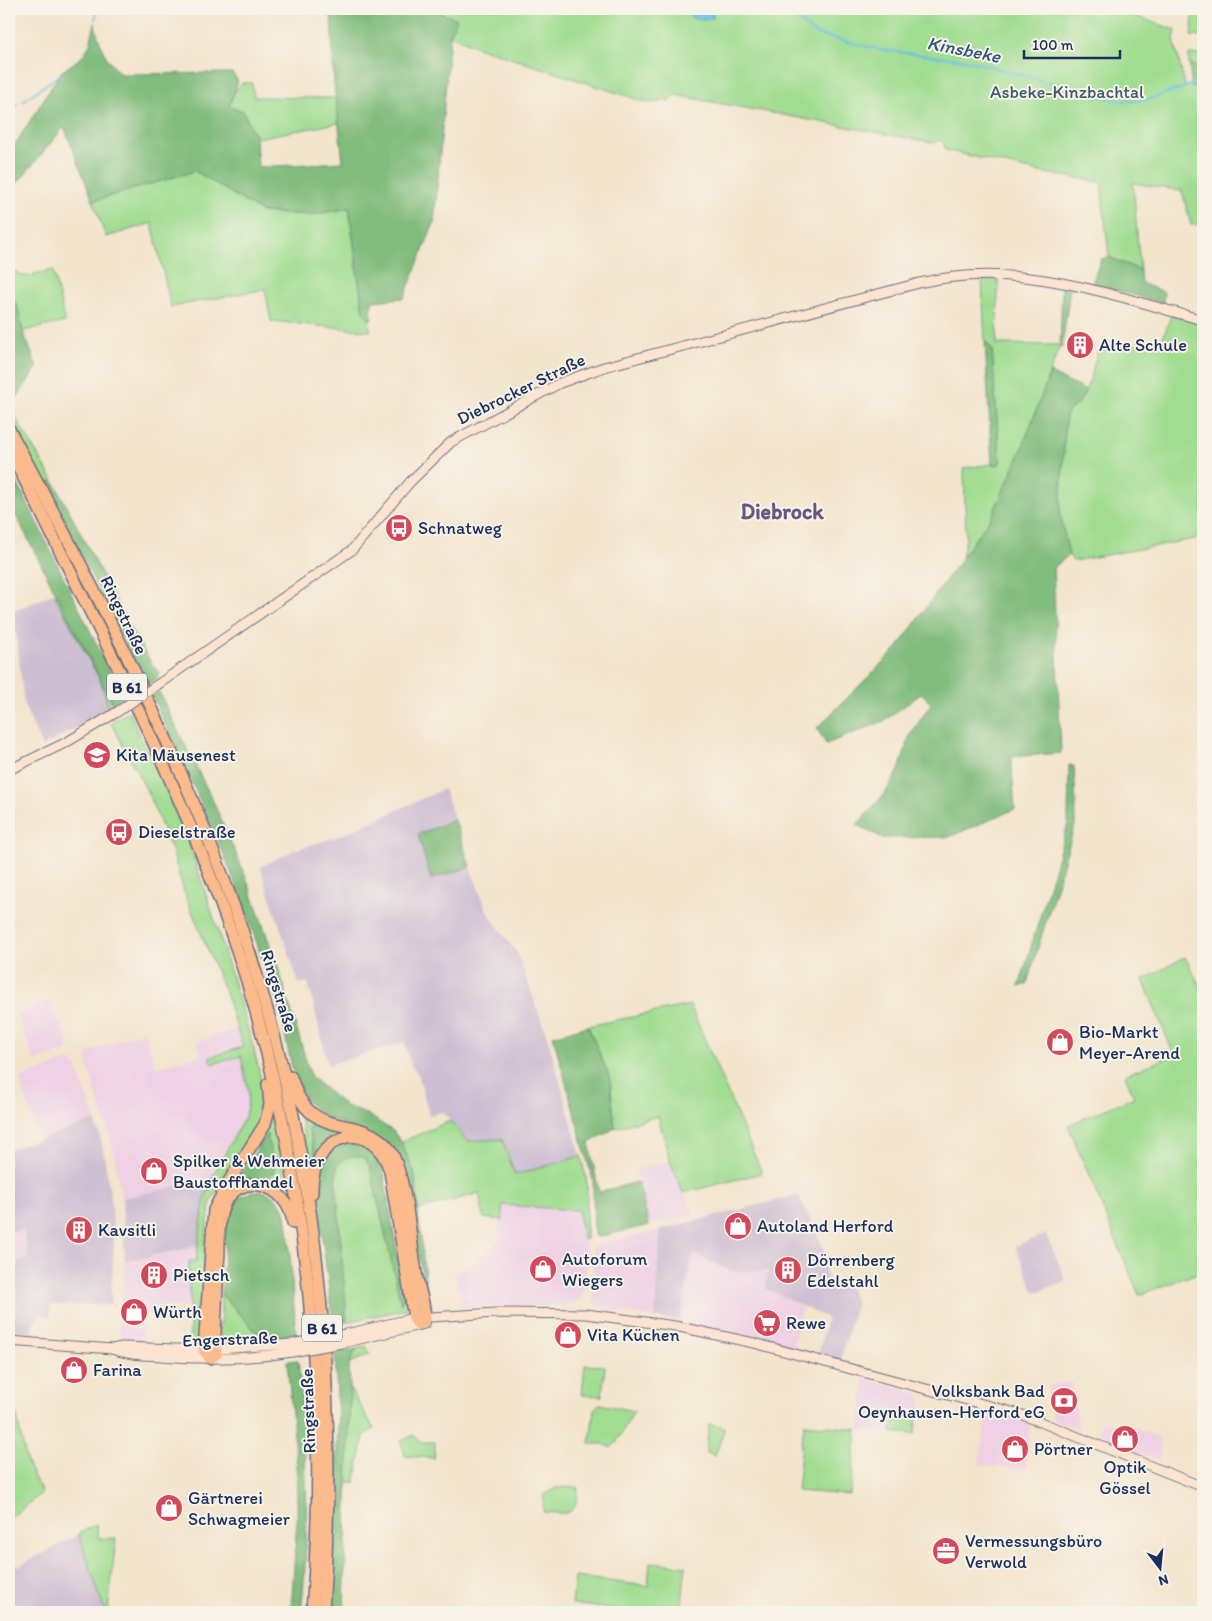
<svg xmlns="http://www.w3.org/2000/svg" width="1212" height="1621" font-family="Itim,sans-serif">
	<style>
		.built { fill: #efd0e5 }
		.industrial { fill: #cdbed2 }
		.green { fill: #a1dd91; stroke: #5e8678 }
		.forest { fill: #80bc7b; stroke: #4e766c }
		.water { fill: #67c0e5; stroke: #4178a2 }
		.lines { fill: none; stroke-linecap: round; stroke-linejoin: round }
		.stream { stroke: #67c0e5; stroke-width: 2 }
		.secondary-casing { stroke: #676e84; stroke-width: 11 }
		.highway-casing { stroke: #676e84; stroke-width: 14 }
		.secondary { stroke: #fde4d1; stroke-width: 9 }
		.highway { stroke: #fbbb8d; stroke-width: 11 }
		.secondary-bridge-casing { stroke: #676e84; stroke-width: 11; stroke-linecap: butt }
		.secondary-bridge { stroke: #fde4d1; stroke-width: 9 }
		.labels { text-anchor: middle; stroke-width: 4; stroke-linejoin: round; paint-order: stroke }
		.shield { fill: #f7f3e8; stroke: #5d6a87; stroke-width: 1 }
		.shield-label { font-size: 16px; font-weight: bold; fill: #1b2f5e }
		.park-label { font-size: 18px; fill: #3c5a6b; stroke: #f7f3e8 }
		.poi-label { font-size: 18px; fill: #1b2f5e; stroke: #f7f3e8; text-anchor: start }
		.street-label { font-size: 18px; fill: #1b2f5e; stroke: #f7f3e8 }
		.water-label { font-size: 19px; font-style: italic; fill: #2e5380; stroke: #f7f3e8 }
		.district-label { font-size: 22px; font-weight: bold; fill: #655982; stroke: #f7f3e8 }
	</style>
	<rect width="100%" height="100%" fill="#f7f3e8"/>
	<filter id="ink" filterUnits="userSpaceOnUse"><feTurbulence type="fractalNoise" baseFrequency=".02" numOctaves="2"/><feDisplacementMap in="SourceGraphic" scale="10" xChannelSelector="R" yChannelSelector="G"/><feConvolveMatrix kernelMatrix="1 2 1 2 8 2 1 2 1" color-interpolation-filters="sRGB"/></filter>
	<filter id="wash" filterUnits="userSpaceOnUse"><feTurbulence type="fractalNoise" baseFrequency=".0096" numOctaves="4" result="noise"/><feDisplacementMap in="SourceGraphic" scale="20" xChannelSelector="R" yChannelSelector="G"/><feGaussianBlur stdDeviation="1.12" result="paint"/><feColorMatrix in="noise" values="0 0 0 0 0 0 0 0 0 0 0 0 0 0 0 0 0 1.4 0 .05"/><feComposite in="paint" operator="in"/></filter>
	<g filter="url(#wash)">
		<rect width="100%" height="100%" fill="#f3e4cc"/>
		<!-- built -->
		<g class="built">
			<path d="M50,1000L69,1043L67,1050L35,1062L17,1015Z"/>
			<path d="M237,1028L243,1047L210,1057L212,1064L241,1056L249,1094L245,1117L211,1179L122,1198L112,1144L87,1064V1055L91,1051L144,1031L156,1068L201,1055L197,1042Z"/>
			<path d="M68,1060L76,1065L95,1120L40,1140L19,1079Z"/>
			<path d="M670,1161L694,1214L649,1225L635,1169Z"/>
			<path d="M502,1205L578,1210L583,1240L586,1239V1280L580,1301L560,1305L463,1308L455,1273L477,1261L499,1241V1220L503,1219Z"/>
			<path d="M24,1230L27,1258L19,1260L18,1278L9,1279V1233Z"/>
			<path d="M660,1230L655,1318L603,1307L594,1302L593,1248L600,1244Z"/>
			<path d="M199,1246L196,1261H189L190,1308L155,1305L153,1316L144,1315L141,1342L123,1338L119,1332L125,1261Z"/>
			<path d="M693,1253L730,1271H768L766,1289L802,1307L792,1349L680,1321Z"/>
			<path d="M864,1379L918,1393L921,1403L916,1435L860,1430Z"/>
			<path d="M1071,1382L1079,1429L1053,1419L1048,1386Z"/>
			<path d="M997,1412L1030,1423L1026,1469L979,1465L986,1418L990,1413Z"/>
			<path d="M1101,1422L1134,1427L1159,1438L1160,1462L1100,1437Z"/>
		</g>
		<!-- industrial -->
		<g class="industrial">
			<path d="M56,592V598L101,682L109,709L42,747L24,705L15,621L12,612Z"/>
			<path d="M444,789L455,820L418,834L431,879L470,867L488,913L517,953L548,1039L581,1156L514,1176L502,1139L467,1141L443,1112L429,1115L418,1073L412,1067L404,1042L328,1065L308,982L299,984L260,867L294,850L337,837Z"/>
			<path d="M95,1120L103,1147L112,1208L114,1237L111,1305H51L50,1316L42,1315L33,1323L32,1333L13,1331L18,1260L27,1258L24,1230L9,1233V1150Z"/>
			<path d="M211,1179L204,1202L199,1246L125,1261L122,1198Z"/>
			<path d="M798,1195L823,1247L828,1286L848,1285L856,1304L840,1362L818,1356L827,1318L766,1289L768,1271H730L693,1253L680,1321L655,1318L660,1230Z"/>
			<path d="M1046,1234L1066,1281L1035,1293L1015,1246Z"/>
			<path d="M79,1534L105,1612H9V1555L19,1566Z"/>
		</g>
		<!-- green -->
		<g class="green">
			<path d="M404,9H1113L1176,30L1174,40L1185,86L1197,82L1203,84V236L1200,224L1191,225L1182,191L1133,183L1140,270L1109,257L1101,182L1039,172L945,150L944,143L939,140L934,143L675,95L668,101L648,103L477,47L450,35L453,29Z"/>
			<path d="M1194,9H1203V37L1191,36Z"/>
			<path d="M1189,54L1203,55V70L1189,63Z"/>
			<path d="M242,83H252L254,97L336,98L339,123L256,138L243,111L229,107L231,96Z"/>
			<path d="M195,171L262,212L311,215L349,208L363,312L369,318L370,331L271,321L265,289L171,307L152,223L106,237L93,201Z"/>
			<path d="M9,269L24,276H34V274L53,270L65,322L23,331L17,305L9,296Z"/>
			<path d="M982,280H998L997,344L1060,345L1022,449L992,516L962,557L966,539L964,468L1000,463L992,349L985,341Z"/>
			<path d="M1171,315L1203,324V532L1195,539L1073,561L1069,555L1060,514L1066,414C1089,394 1090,379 1098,350L1162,341Z"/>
			<path d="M9,407L54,482H45C32,460 9,433 9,407Z"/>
			<path d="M56,592L114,706L109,709L101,682L56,598Z"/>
			<path d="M129,711L188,840L219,934L253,1046L263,1088L262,1115L258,1126L211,1201L205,1242L201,1334L196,1340L190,1343L189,1261H196L204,1202L211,1179L245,1117L249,1094L241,1056L212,1064L210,1057L243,1047L225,992L184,892L172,850L146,789L111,723Z"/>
			<path d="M1185,957L1203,992V1271L1139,1295L1068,1125L1134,1097L1125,1075L1174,1055L1143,980Z"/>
			<path d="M690,1005L762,1173L683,1193L670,1161L658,1116L615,1128L610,1078L588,1026Z"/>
			<path d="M297,1100L322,1123L311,1124L309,1130L315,1155L310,1169Z"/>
			<path d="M273,1108L289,1202L270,1183L253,1180L267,1135L256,1148Z"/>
			<path d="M450,1121L467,1141L502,1139L515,1175L581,1156L587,1183L586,1239L583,1240L578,1210L502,1205L503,1220L484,1218L479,1193L419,1210L414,1172L401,1142Z"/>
			<path d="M355,1155L365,1158L370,1167L401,1302L404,1293L407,1309L347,1322L336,1182L337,1166L345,1157Z"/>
			<path d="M221,1294L258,1334L275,1338L231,1342L222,1339L218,1327L221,1322Z"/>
			<path d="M366,1346L370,1354L349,1364L356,1349Z"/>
			<path d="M585,1365L605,1366L602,1396L582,1395Z"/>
			<path d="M350,1388L374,1429L364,1435L355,1483L347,1481Z"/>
			<path d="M599,1404L634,1411L616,1443L611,1448L604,1444H590L594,1409Z"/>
			<path d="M893,1412L917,1414L915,1434L891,1432L896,1416L893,1415Z"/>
			<path d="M16,1413L27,1463L42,1493L9,1519V1417Z"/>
			<path d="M709,1424L725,1427L715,1456L706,1452Z"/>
			<path d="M804,1424L857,1429L850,1495L797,1491Z"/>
			<path d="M414,1435L420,1442H435L434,1458L405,1456L401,1441Z"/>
			<path d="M578,1487C576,1517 570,1514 543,1512L544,1495L556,1488Z"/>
			<path d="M96,1524L99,1539L116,1538L108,1612H105L79,1534Z"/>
			<path d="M650,1562L686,1566L681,1612H636L572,1604L575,1577L648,1586Z"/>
		</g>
		<!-- forest -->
		<g class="forest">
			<path d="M331,9H430L457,19L450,35L434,223L404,298L372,301L371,320L363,312L349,208L311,215L262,212L195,171L93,201L64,127L9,193V154L61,72L83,56L90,44L95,23C98,42 106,62 121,74L232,73L238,81L229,107L243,111L256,138L258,167L343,162L334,83Z"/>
			<path d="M1189,63L1203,70V87L1192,88Z"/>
			<path d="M1109,257L1140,270L1141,283L1164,292L1163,303L1092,284L1101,259Z"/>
			<path d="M1062,287L1070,288L1062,347L1060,345Z"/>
			<path d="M9,296L17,304L23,331L37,367L13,403L9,397Z"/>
			<path d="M985,341L992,349L1000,464L992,465Z"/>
			<path d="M1050,373L1086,391L1080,401L1066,414L1060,514L1069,555L1053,568L1061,753L1011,757L1015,809L949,837L883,838L857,825L886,792L899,770L910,735L931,704L922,693L884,721L826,744L817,728L898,647L992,516L1022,449Z"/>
			<path d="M9,466L124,700L114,706L9,502Z"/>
			<path d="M45,482H54L132,632L152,664L160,673L157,678L146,685Z"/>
			<path d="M159,692L213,801L246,877L280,973L311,1077L346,1106L368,1115L393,1131L401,1142L414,1172L428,1306L400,1159C381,1125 325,1131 304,1097C290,1073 287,1040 280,1013C271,983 260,953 250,923C223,845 186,771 152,696Z"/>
			<path d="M1069,765L1074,766L1076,805L1075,825L1027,984L1019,987L1068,823Z"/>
			<path d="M455,820L470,867L431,879L418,834Z"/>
			<path d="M588,1026L610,1078L615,1128L589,1143L599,1192L638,1182L649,1225L598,1237L594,1235L593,1181L553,1036Z"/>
			<path d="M322,1123L332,1128L339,1136L315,1155L309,1130L311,1124Z"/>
			<path d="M267,1134L275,1172L267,1179L241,1182L228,1193Z"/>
			<path d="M348,1143C364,1146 373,1150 382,1163L404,1293L401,1304L370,1167L365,1158C352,1154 346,1156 337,1166L336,1182L347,1322L333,1325L317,1191L320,1163L337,1146Z"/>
			<path d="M252,1191L266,1192L276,1198L285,1210L288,1229L296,1335L275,1338L258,1334L221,1294L227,1218L234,1201Z"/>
			<path d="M356,1349L349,1364L350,1388L344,1612H330L338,1424L335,1353Z"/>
			<path d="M298,1360C306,1444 311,1528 301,1612H291L297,1519V1467L287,1361Z"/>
		</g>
		<!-- water -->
		<path class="water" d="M685,9H703L713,14V18C701,21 691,21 685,9Z"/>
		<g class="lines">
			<!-- stream -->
			<g class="stream">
				<path d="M783,9L816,34L881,50L966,60L1118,101H1143L1197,83L1203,84"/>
				<path d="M95,20L98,9"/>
				<path d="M23,101L58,76"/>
				<path d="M9,109L17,104"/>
			</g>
		</g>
	</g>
	<g filter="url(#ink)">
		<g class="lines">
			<!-- secondary casing -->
			<g class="secondary-casing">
				<g id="secondary">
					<path d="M160,683L352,550L410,482L451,442L560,383L604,367L919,283C1017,259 1110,295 1203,320"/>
					<path d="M9,770L67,742L117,712"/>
					<path d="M346,1334L414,1318L496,1313L586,1314L675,1326L754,1343L1023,1415L1203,1487"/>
					<path d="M9,1341L112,1349C128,1355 145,1355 161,1356C205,1360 249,1359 292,1352"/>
					<path d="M347,1342L424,1324"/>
					<path d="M112,1349L122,1347L204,1350L291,1344"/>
				</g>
			</g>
			<!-- highway casing -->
			<g class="highway-casing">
				<g id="highway">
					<path d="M9,429C113,621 218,824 274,1035C324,1222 336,1420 323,1612"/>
					<path d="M9,450C37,502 62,556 89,609C149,729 207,852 247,981C308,1183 329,1402 312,1612"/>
					<path d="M291,1077C310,1144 354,1111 387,1146C391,1151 395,1159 397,1166C409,1201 410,1241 417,1278C419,1291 427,1310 424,1322L418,1324L414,1318L390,1171C373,1115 310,1131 312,1193"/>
					<path d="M268,1084L270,1105L265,1124L228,1183L214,1210L204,1350L210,1358L216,1354L215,1333C216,1306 217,1279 219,1252C219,1239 218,1224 222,1210C236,1168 288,1182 293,1223"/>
				</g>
			</g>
			<!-- secondary -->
			<use href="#secondary" class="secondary"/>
			<!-- highway -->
			<use href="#highway" class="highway"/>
			<!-- secondary-bridge casing -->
			<g class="secondary-bridge-casing">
				<g id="secondary-bridge">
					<path d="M117,712L160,683"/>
					<path d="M291,1344L346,1334"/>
					<path d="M292,1352L347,1342"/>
				</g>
			</g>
			<!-- secondary-bridge -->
			<use href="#secondary-bridge" class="secondary-bridge"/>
		</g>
	</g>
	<!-- icons -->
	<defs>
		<g id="building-disc" transform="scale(1.4375)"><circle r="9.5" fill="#d1495b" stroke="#f7f3e8"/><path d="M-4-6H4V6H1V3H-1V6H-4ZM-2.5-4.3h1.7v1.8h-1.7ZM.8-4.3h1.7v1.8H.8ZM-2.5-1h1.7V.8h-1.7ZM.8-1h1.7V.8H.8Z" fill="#fff"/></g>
		<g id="bus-disc" transform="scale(1.4375)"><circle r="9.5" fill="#d1495b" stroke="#f7f3e8"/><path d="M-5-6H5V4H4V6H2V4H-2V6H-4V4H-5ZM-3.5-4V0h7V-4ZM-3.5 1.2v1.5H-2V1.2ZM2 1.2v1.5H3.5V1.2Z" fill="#fff"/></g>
		<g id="school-disc" transform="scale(1.4375)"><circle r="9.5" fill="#d1495b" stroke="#f7f3e8"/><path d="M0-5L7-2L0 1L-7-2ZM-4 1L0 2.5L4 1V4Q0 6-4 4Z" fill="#fff"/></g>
		<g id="shop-disc" transform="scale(1.4375)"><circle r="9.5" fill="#d1495b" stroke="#f7f3e8"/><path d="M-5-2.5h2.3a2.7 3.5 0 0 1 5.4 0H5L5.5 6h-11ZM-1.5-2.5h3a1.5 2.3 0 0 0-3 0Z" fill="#fff"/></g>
		<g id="supermarket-disc" transform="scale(1.4375)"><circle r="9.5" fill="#d1495b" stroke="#f7f3e8"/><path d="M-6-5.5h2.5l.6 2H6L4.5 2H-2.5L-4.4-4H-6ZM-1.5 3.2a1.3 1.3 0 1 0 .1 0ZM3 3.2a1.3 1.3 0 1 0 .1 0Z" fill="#fff"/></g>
		<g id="bank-disc" transform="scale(1.4375)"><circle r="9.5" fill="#d1495b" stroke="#f7f3e8"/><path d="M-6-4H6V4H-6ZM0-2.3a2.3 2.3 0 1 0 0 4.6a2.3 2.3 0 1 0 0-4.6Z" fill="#fff"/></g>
		<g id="office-disc" transform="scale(1.4375)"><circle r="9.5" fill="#d1495b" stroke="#f7f3e8"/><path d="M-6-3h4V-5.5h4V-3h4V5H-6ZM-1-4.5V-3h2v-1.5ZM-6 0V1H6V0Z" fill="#fff"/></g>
	</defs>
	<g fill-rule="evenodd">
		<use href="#building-disc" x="1080" y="345"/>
		<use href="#bus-disc" x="399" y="528"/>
		<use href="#school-disc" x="97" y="755"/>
		<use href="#bus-disc" x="119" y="832"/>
		<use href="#shop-disc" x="1060" y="1042"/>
		<use href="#shop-disc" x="154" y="1171"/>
		<use href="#shop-disc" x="738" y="1226"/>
		<use href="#building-disc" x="79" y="1230"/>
		<use href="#shop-disc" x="543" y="1269"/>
		<use href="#building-disc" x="788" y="1270"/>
		<use href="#building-disc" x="154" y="1275"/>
		<use href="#shop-disc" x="134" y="1312"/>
		<use href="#supermarket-disc" x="767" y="1323"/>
		<use href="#shop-disc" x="568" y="1335"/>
		<use href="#shop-disc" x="74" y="1370"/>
		<use href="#bank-disc" x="1064" y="1401"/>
		<use href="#shop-disc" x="1125" y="1439"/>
		<use href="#shop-disc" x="1015" y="1449"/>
		<use href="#shop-disc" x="169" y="1508"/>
		<use href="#office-disc" x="946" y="1551"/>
	</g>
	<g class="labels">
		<!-- shield labels -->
		<g class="shield">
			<rect x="107" y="673.5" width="40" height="27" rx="4"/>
			<rect x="302" y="1314.5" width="40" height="27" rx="4"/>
		</g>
		<g class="shield-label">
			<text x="127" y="693">B 61</text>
			<text x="322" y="1334">B 61</text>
		</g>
		<!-- park labels -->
		<g class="park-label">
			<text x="1067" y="98">Asbeke-Kinzbachtal</text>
		</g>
		<!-- poi labels -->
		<g class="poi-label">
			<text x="1099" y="351">Alte Schule</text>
			<text x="418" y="534">Schnatweg</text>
			<text x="116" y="761">Kita Mäusenest</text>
			<text x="138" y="838">Dieselstraße</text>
			<text x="1079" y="1038">Bio-Markt<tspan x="1079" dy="21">Meyer-Arend</tspan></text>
			<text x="173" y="1167">Spilker &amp; Wehmeier<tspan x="173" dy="21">Baustoffhandel</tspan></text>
			<text x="757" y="1232">Autoland Herford</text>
			<text x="98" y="1236">Kavsitli</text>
			<text x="562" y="1265">Autoforum<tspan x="562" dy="21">Wiegers</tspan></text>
			<text x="807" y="1266">Dörrenberg<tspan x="807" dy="21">Edelstahl</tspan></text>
			<text x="173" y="1281">Pietsch</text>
			<text x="153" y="1318">Würth</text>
			<text x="786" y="1329">Rewe</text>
			<text x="587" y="1341">Vita Küchen</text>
			<text x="93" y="1376">Farina</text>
			<text x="1045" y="1397" text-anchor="end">Volksbank Bad<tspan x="1045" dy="21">Oeynhausen-Herford eG</tspan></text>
			<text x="1034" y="1455">Pörtner</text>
			<text x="1125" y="1473" text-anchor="middle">Optik<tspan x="1125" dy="21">Gössel</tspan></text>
			<text x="188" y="1504">Gärtnerei<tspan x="188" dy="21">Schwagmeier</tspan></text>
			<text x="965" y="1547">Vermessungsbüro<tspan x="965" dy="21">Verwold</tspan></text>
		</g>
		<!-- street labels -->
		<g class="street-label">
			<text transform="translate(521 389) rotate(-26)" y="6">Diebrocker Straße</text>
			<text transform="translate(124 615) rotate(64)" y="6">Ringstraße</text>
			<text transform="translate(279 991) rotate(73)" y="6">Ringstraße</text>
			<text transform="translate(230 1339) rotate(-2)" y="6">Engerstraße</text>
			<text transform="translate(308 1411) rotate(-92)" y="6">Ringstraße</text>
		</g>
		<!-- water labels -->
		<g class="water-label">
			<text transform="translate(964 49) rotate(11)" y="7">Kinsbeke</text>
		</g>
		<!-- district labels -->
		<g class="district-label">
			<text x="782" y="519">Diebrock</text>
		</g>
	</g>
	<!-- margin -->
	<rect width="1212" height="1621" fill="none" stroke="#f7f3e8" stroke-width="30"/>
	<!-- north arrow -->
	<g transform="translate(1160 1568) rotate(164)" stroke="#f7f3e8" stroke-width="4" paint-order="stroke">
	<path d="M0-4L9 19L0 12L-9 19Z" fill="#1b2f5e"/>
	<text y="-8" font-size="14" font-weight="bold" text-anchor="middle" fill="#1b2f5e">N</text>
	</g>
	<!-- scale -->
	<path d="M1024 50v8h96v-8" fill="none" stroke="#1b2f5e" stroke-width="2.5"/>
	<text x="1032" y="50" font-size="15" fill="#1b2f5e" stroke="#f7f3e8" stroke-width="4" paint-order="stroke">100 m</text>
</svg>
